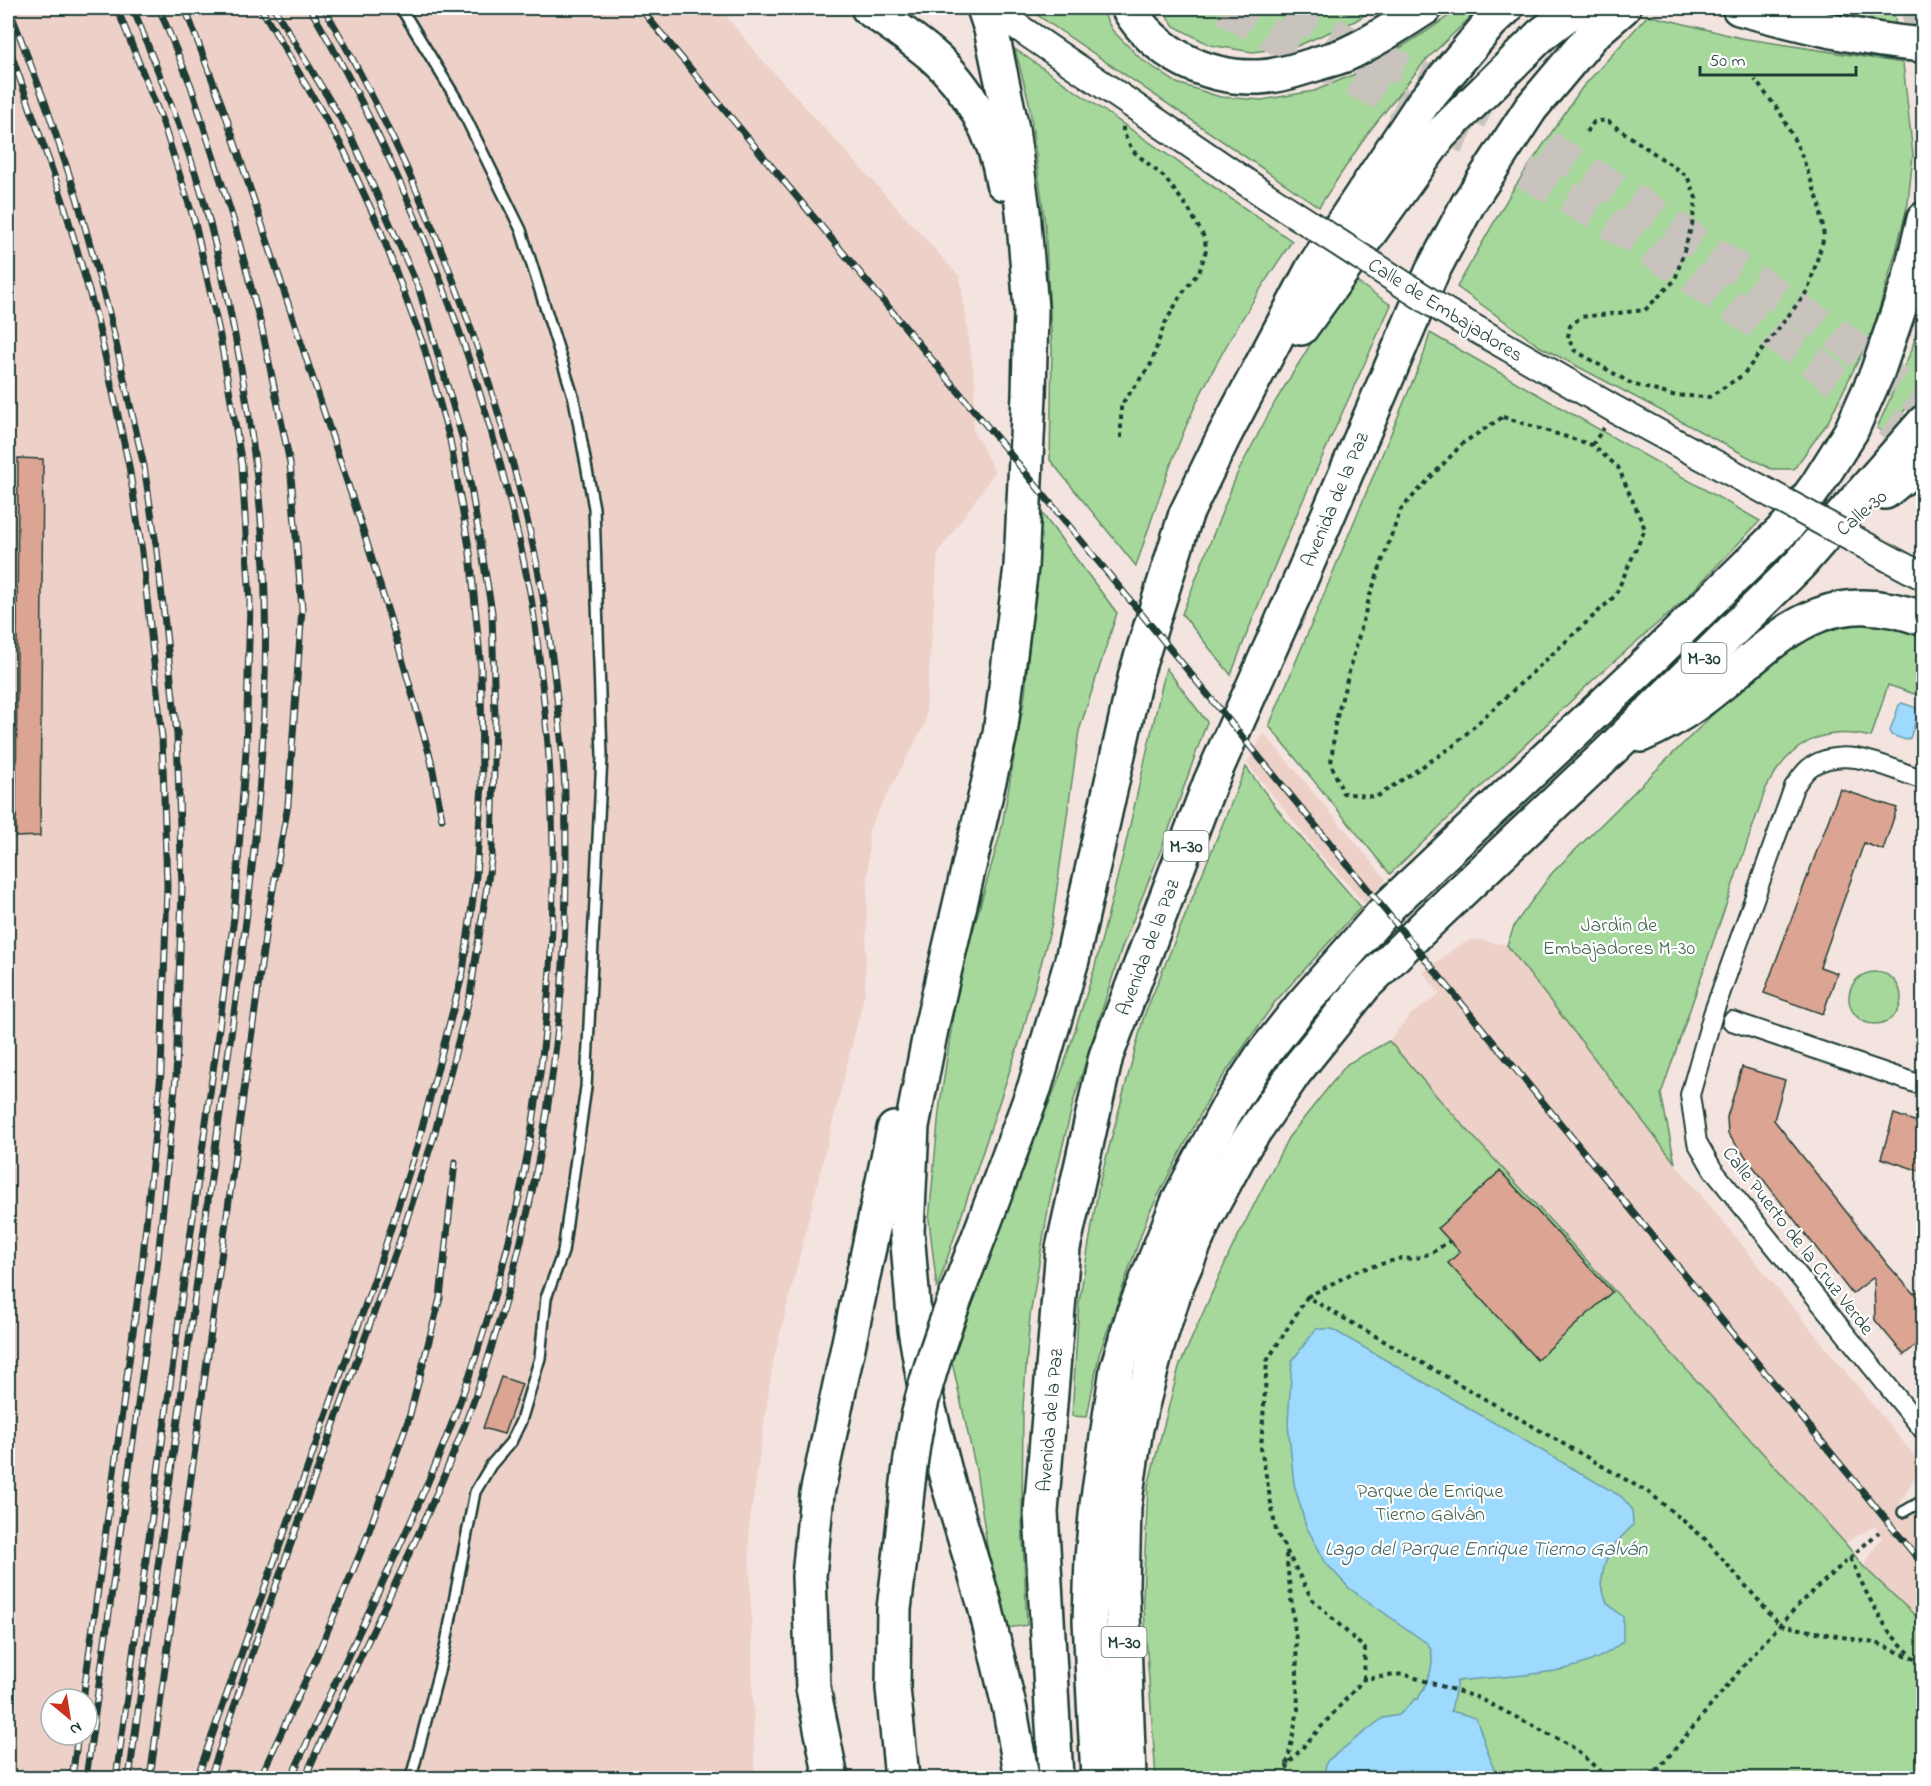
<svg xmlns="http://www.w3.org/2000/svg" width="1931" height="1786" font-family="'Indie Flower',sans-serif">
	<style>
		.built { fill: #edd1c8; fill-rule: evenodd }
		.green { fill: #a5d89a; stroke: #628a67; stroke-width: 1.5 }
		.water { fill: #9ddafe; stroke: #6b9bad; stroke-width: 1.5 }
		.building { fill: #dca593; stroke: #1f3d34; stroke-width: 1.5 }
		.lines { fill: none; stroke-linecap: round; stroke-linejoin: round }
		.highway-tunnel { stroke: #c9c3bd; stroke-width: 33; stroke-dasharray: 33 16; stroke-linecap: butt }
		.lane-casing { stroke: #1f3d34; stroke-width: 14 }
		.street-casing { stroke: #1f3d34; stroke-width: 22 }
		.secondary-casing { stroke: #1f3d34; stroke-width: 30 }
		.highway-casing { stroke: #1f3d34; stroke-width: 38 }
		.path { stroke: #1f3d34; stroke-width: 4; stroke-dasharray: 4.5 4.5; stroke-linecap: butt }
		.lane { stroke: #fff; stroke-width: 9 }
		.street { stroke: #fff; stroke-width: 18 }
		.secondary { stroke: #fff; stroke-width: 26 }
		.highway { stroke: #fff; stroke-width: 33 }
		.rail-casing { stroke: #1f3d34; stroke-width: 7 }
		.rail { stroke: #fff; stroke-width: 4.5; stroke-dasharray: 14; stroke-linecap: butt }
		.secondary-bridge-casing { stroke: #1f3d34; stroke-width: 30; stroke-linecap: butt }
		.highway-bridge-casing { stroke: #1f3d34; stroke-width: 38; stroke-linecap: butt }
		.secondary-bridge { stroke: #fff; stroke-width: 26 }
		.highway-bridge { stroke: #fff; stroke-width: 33 }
		.labels { text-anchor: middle; stroke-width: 4.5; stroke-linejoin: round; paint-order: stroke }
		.shield { fill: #fff; stroke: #627771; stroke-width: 1.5 }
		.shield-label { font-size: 18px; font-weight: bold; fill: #1f3d34 }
		.street-label { font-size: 20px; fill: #1f3d34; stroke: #fff }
		.park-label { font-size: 20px; fill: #40644e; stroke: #fff }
		.water-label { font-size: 21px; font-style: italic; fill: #3e6466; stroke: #fff }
	</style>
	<rect width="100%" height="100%" fill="#f4e4df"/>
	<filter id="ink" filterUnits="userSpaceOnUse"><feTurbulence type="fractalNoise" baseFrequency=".0167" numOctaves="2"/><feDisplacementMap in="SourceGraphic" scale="12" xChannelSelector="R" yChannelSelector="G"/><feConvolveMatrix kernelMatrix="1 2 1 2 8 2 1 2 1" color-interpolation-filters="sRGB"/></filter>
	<g filter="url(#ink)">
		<!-- built -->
		<g class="built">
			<path d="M8,8H720L757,54L960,277L975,382L973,430L995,472L938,553L925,724L869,829L865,992L773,1363L749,1527L755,1778H8ZM51,1699H87V1735H51Z"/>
			<path d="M1264,733L1386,879L1366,905L1319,853L1247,763Z"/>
			<path d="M1473,939L1507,945L1675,1163L1921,1464L1898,1508L1908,1517L1923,1512V1623L1863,1566L1882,1537L1875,1526L1845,1543L1440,1100L1389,1041L1410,1015L1440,994L1423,972L1455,948Z"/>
		</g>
		<!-- green -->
		<g class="green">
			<path d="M1027,8H1101L1112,30L1141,59L1177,83L1220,97L1262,100L1314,91L1362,71L1427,31L1460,8H1480L1425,61L1368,133L1319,207Z"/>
			<path d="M1161,8H1376L1355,21L1295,47L1252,52L1210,45L1174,26Z"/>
			<path d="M1822,8H1893L1896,26Z"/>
			<path d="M1648,15L1741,38L1903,63L1913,155L1908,203L1896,251L1873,330L1828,422L1794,469H1771L1539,346L1457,287L1512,191L1581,89Z"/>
			<path d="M1015,49L1292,241C1263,284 1235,328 1211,374C1178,435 1158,501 1136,566L1050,460L1052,349L1045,224L1029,102Z"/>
			<path d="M1351,278L1391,305C1336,428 1278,549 1231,675L1182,614L1237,474L1275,402Z"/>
			<path d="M1923,305V390L1884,433L1877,428L1912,349Z"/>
			<path d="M1430,333L1760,521L1684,600L1593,680L1390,874L1269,726L1424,354Z"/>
			<path d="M1041,512L1117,613L1079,731L1052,923L1023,1031L937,1289L929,1220L939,1111L958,984L1001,831L1025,695Z"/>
			<path d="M1871,618L1923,633V697L1888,685L1871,737C1820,725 1789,745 1766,788L1661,1094L1675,1163L1507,945L1515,924L1552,873L1777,651L1804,633Z"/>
			<path d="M1166,668L1207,722L1168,832L1121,950L1074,1099L1050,1198L1030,1316L1023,1407L1022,1519L1027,1625L1008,1628L989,1559L976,1470L952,1362L978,1286L1064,1065L1094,970L1124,851Z"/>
			<path d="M1246,767L1284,818L1361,907L1275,1002L1212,1092L1148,1215L1099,1355L1087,1417L1072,1416L1079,1302L1099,1185L1144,1016Z"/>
			<circle cx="1875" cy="998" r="26"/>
			<path d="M1389,1041L1440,1100L1845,1543L1863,1566L1923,1623V1778H1156L1143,1596L1148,1486L1179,1367L1230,1252L1288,1138L1347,1064Z"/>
		</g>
		<!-- water -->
		<g class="water">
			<path d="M1902,703L1917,708L1919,712L1910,738L1906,740L1891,735L1890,731L1899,705Z"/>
			<path d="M1316,1329H1332L1622,1497L1632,1509L1633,1525L1610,1549L1604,1566L1601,1585L1607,1603L1623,1617V1641C1583,1679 1509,1674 1457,1681L1451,1711L1476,1718L1497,1778H1323L1327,1761L1383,1718L1399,1715L1415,1699H1418C1427,1684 1438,1660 1428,1644L1349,1588L1326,1563L1306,1526L1294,1484L1288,1424L1292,1361Z"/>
		</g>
		<!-- building -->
		<g class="building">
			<path d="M18,458L43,459L40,836L16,837Z"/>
			<path d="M1840,789L1897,808L1883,850L1864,843L1820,967L1837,973L1823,1014L1764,993Z"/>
			<path d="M1742,1067L1785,1080L1774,1120L1888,1265L1913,1293L1923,1291V1339L1904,1355L1875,1320L1874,1277L1852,1294L1728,1134L1727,1117Z"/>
			<path d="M1894,1114L1923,1124V1172L1881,1158Z"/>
			<path d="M1500,1171L1612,1292L1537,1360L1448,1263L1460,1252L1438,1228Z"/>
			<path d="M501,1377L522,1384L504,1434L483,1428Z"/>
		</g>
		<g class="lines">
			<!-- highway-tunnel -->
			<g class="highway-tunnel">
				<path d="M1224,8L1315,60L1472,140L1630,235L1811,360L1924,450"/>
				<path d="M1288,8L1335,35L1494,114L1640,204L1844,340L1924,403"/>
				<path d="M1917,8L1924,40"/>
			</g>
			<!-- lane casing -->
			<g class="lane-casing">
				<g id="lane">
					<path d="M401,8L457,100L521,230L574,399L594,508L602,756L586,1087L563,1252L546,1298L540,1358L521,1421L511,1442L491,1465L475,1492L445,1648L411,1778"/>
					<path d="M1903,1512L1924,1500"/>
				</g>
			</g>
			<!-- street casing -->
			<g class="street-casing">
				<g id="street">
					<path d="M1924,780C1889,769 1847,744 1812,766C1805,770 1799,780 1794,787L1713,1014L1690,1095L1697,1142L1713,1170L1924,1431"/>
					<path d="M1732,1021L1924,1086"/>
				</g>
			</g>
			<!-- secondary casing -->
			<g class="secondary-casing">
				<g id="secondary">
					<path d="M990,8L1265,195"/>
					<path d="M1443,310L1616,410L1749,482"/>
					<path d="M1890,559L1924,577"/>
				</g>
			</g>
			<!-- highway casing -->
			<g class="highway-casing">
				<g id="highway">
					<path d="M868,8C889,23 912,38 932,55C968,86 996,136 1003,183"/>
					<path d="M984,8L991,29L1012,129L1023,211L1031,309L1029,395L1021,567L1000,734L932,1024L912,1126L907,1231L915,1329L928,1405L947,1479L985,1606L1010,1710L1022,1778"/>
					<path d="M1128,8C1155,53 1206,79 1259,77C1278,76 1297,70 1316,64C1327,60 1340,58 1351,52C1376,40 1402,23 1425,8"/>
					<path d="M1739,8C1798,24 1862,40 1924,45"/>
					<path d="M1301,328L1440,135L1542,34L1576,8"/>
					<path d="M1885,492L1924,460"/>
					<path d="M1641,735C1661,726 1679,716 1697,703C1775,646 1814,579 1924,619"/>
					<path d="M989,1210L1035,1086L1072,960L1136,674L1186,514L1224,436L1313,268L1423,103L1491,22L1506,8"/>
					<path d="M900,1559L894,1609L893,1688L902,1778"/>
					<path d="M831,1778L813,1688L809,1576L817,1494L894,1129"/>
					<path d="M1056,1778L1041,1512L1063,1248L1106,1056L1210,783L1297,588L1432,272L1468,204L1531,108L1594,33L1623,8"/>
					<path d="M1098,1778L1090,1620L1092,1558L1097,1505L1117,1369L1134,1312L1179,1200L1227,1109L1261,1057L1302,1005L1390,905L1640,670L1789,524L1817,485L1851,431L1877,373L1910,277L1924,219"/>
					<path d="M1129,1778L1122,1586L1124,1506L1136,1428L1157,1347L1176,1287L1206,1217L1245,1145L1295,1072L1365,985L1432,919L1610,751L1799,565L1924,422"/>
				</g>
			</g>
			<!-- path -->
			<g class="path">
				<path d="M1586,132L1594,122L1606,120L1687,176L1696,198L1692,225L1675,280L1645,310L1581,317L1570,326L1568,337L1574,350L1632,384L1671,395L1709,397L1743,375L1808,290L1824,237L1820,205L1800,151L1780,112L1755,80"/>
				<path d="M1503,417L1592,445L1618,467L1645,529L1615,596L1452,747L1376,797L1343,793L1331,764L1335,724L1370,595L1401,509L1463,443Z"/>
				<path d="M1121,438V405L1151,364L1164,325L1181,295L1200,270L1206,250L1205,239L1188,208L1165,178L1133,151L1123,132V126"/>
				<path d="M1592,445L1604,428"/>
				<path d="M1307,1297L1356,1271L1402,1258L1414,1259L1431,1253L1450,1241"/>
				<path d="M1286,1554L1296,1641L1298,1710L1287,1764"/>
				<path d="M1850,1558L1868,1596L1889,1632L1912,1656"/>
				<path d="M1364,1679L1365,1649L1312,1599L1276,1531L1261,1448L1267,1361L1307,1297L1651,1494L1704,1538L1780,1625L1879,1644L1924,1663"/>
				<path d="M1289,1778L1287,1765L1364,1679L1403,1674L1479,1698L1570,1745L1608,1778"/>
				<path d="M1651,1778L1756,1651L1803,1600L1879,1532"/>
			</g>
			<!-- lane -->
			<use href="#lane" class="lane"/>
			<!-- street -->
			<use href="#street" class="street"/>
			<!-- secondary -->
			<use href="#secondary" class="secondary"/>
			<!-- highway -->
			<use href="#highway" class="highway"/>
			<!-- rail casing -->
			<g class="rail-casing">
				<g id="rail">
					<path d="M9,8L46,105L77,198L109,313L144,466L157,551L177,734L182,889L176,1077L157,1268L86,1778"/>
					<path d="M185,8L226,116L364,533L399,648L431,760L442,819"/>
					<path d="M640,8L968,403L1924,1566"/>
					<path d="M8,45L63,201L97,319L129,466L142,552L162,737L167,886L161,1072L142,1266L83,1699"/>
					<path d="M72,1778L78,1735"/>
					<path d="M116,1778L234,918L246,750L250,603L242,465L220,336L195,223L163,123L117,8"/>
					<path d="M129,1778C158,1564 188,1349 217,1134C248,915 283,690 256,469C246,385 230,301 209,220C190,147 160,77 133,8"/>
					<path d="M150,1778L267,922L288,805L302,609L290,463L262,329L233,219L191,86L159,8"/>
					<path d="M197,1778L375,1278L417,1147L463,972L476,876L482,784L481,668L470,553L450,440L424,347L380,229L344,150L261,8"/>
					<path d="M210,1778L260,1630L399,1243L434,1136L470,995L492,854L495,717L492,612L463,440L419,289L350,134L274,8"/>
					<path d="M260,1778L316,1658L365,1542L409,1418L440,1298L455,1162"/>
					<path d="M291,1778C353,1639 427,1504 475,1359C544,1151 567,929 545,712C541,672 537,632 530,592C490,387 415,187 310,8"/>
					<path d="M305,1778C365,1638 441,1505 488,1359C539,1198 567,1031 566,862C566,828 566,793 563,759C556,682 547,603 529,528C486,346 418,170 324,8"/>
				</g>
			</g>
			<!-- rail -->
			<use href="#rail" class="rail"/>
			<!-- secondary-bridge casing -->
			<g class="secondary-bridge-casing">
				<g id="secondary-bridge">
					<path d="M1265,195L1443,310"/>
					<path d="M1749,482L1890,559"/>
				</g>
			</g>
			<!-- highway-bridge casing -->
			<g class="highway-bridge-casing">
				<path id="highway-bridge" d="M900,1559C906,1506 909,1452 922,1400C938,1336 966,1273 989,1210"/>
			</g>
			<!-- secondary-bridge -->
			<use href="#secondary-bridge" class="secondary-bridge"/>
			<!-- highway-bridge -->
			<use href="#highway-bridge" class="highway-bridge"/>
		</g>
	</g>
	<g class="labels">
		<!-- shield labels -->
		<g class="shield">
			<rect x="1681.5" y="643" width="45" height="30" rx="4.5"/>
			<rect x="1163.5" y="831" width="45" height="30" rx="4.5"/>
			<rect x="1101.5" y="1627" width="45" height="30" rx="4.5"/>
		</g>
		<g class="shield-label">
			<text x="1704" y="664">M-30</text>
			<text x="1186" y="852">M-30</text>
			<text x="1124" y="1648">M-30</text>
		</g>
		<!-- street labels -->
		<g class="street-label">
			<text transform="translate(1446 309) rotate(32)" y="7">Calle de Embajadores</text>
			<text transform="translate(1334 499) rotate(-67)" y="7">Avenida de la Paz</text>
			<text transform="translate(1861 512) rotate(-40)" y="7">Calle 30</text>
			<text transform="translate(1147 947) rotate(-69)" y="7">Avenida de la Paz</text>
			<text transform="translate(1799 1240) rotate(52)" y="7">Calle Puerto de la Cruz Verde</text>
			<text transform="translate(1049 1420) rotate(-85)" y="7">Avenida de la Paz</text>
		</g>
		<!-- park labels -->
		<g class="park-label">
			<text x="1619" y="931">Jardín de<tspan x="1619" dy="23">Embajadores M-30</tspan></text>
			<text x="1430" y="1497">Parque de Enrique<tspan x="1430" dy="23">Tierno Galván</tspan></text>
		</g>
		<!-- water labels -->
		<g class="water-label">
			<text x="1486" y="1555">Lago del Parque Enrique Tierno Galván</text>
		</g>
	</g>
	<!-- margin -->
	<rect width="1931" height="1786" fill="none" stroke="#fff" stroke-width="30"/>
	<rect x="15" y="15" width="1901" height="1756" fill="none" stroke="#1f3d34" stroke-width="2" filter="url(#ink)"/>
	<!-- north arrow -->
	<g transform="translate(69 1717) rotate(150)"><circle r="28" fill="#ffffff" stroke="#a5b1ae" stroke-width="1.5"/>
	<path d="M0-4.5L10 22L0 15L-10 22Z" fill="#c8321e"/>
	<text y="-9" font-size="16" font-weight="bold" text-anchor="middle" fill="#1f3d34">N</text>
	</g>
	<!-- scale -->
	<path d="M1700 66v9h156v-9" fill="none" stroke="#1f3d34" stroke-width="3"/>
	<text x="1709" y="66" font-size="18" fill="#1f3d34" stroke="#ffffff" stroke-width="4.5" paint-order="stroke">50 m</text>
</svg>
